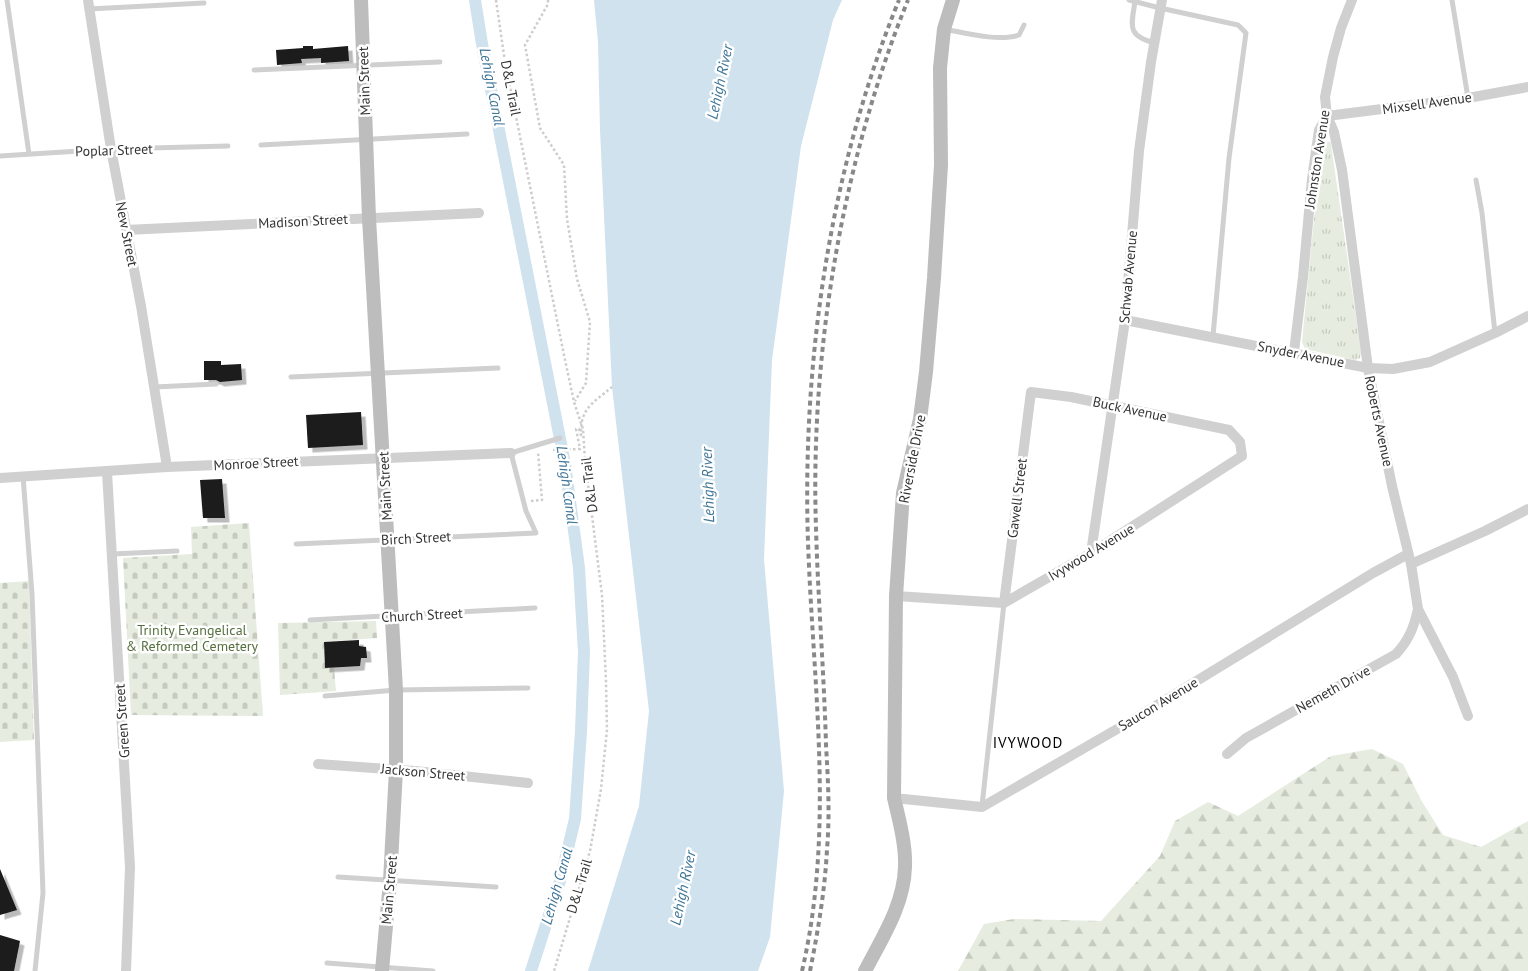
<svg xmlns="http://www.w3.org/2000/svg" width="1528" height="971" font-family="'PT Sans',sans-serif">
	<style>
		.forest { fill: url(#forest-firs) }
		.cemetery { fill: url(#cemetery-stones) }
		.park { fill: url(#park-tufts) }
		.water { fill: #cfe2ee }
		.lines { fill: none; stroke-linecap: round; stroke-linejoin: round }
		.canal { stroke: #cfe2ee; stroke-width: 12 }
		.building { fill: #1a1a1a; filter: url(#shadow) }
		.path { stroke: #cdcdcd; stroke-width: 2.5; stroke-dasharray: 2.5 2.5; stroke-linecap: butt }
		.lane { stroke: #d0d0d0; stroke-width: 5 }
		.street { stroke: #d0d0d0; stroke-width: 10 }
		.secondary { stroke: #bdbdbd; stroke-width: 14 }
		.rail { stroke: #888; stroke-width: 4; stroke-dasharray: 5 4; stroke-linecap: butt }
		.labels { text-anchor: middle; stroke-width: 5; stroke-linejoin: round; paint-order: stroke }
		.street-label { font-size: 14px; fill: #333; stroke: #fff }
		.park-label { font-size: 14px; fill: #56703f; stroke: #fff }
		.water-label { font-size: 15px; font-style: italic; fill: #3f7597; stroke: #fff }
		.neighbourhood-label { font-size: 15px; letter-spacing: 1px; fill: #000; stroke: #fff }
	</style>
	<defs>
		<pattern id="forest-firs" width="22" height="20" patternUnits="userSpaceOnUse" patternTransform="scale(1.25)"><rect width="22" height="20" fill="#e6ecdf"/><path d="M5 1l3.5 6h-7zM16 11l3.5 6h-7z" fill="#c6cbc0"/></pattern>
		<pattern id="cemetery-stones" width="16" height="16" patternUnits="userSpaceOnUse" patternTransform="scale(1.25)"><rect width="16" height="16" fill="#e6ecdf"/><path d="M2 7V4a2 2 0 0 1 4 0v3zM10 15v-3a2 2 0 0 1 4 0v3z" fill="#c6cbc0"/></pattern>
		<pattern id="park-tufts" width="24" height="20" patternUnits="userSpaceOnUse" patternTransform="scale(1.25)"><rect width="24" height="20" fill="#e6ecdf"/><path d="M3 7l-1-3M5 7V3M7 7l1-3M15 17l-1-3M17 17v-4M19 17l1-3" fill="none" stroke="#c6cbc0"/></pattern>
		<filter id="shadow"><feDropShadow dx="4.5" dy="4.5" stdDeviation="0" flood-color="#0004"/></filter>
	</defs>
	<rect width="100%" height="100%" fill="#fff"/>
	<!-- forest -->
	<path class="forest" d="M1372,749L1403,764L1421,800L1443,835L1481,847L1528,821V971H958L984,924L1014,919L1101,921L1160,856L1175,821L1208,802L1238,816L1331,756Z"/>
	<!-- cemetery -->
	<g class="cemetery">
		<path d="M249,523L263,716L131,715L123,558L192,554L191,527Z"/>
		<path d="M29,581L34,740L0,742V583Z"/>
		<path d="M376,621L377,638L324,642L325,668H334L336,691L280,695L278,623Z"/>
	</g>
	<!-- park -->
	<path class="park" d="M1325,141L1331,142V144L1361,352L1360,358L1355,360L1305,349L1302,342L1321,148L1322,143Z"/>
	<!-- water -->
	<path class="water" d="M594,0H842L833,20L801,146L772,360L764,559L784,791L770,937L758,971H588L639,806L649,711L612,387L600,130L598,42Z"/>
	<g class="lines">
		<!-- canal -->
		<path class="canal" d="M475,0L482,44L565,464L579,568L584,652L581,731L575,819L560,881L531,971"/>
	</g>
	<!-- building -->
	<g class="building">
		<path d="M303,46H313V49L348,46L349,61L321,63V58L301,59L302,63L277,65L276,50L303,48Z"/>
		<path d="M204,361H221V365L241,364L242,380L220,382L216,380H204Z"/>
		<path d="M361,412L363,445L308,448L306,415Z"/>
		<path d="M222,479L225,518H203L200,480Z"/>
		<path d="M359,640V646L366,647L367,658H361L360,666L325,668L324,642Z"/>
		<path d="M0,869L17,910L0,915Z"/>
		<path d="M0,935L20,941L14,971H0Z"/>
	</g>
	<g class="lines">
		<!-- path -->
		<g class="path">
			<path d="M496,0L505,62L564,355L574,402L583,429L585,460L602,595L606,681L607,730L601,789L590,851L554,971"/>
			<path d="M548,0V4L525,45L540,128L564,165L567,219L577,279L590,322L586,383L575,401"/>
			<path d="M553,450L580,449L576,429H579L581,435C580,408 593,403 612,387"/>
			<path d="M531,501L542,500L538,452"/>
		</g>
		<!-- lane -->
		<g class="lane">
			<path d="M7,0L29,154"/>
			<path d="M1129,0L1160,8L1238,25L1246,33L1229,158L1213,336"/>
			<path d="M1452,0L1468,98"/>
			<path d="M1135,2C1131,26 1127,36 1155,43"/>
			<path d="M89,9L204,3"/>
			<path d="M944,29C965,33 999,42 1019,35L1024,25"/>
			<path d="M254,70L440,62"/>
			<path d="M261,145L467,134"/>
			<path d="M0,156L111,149L228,146"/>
			<path d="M1476,180L1482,213L1495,333"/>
			<path d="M291,377L498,368"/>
			<path d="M155,387L216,384"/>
			<path d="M23,476L32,594L43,893L35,971"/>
			<path d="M296,544L536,533L526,511L511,453L560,438"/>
			<path d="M112,554L177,551"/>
			<path d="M310,620L535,608"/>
			<path d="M325,696L396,690L528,688"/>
			<path d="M982,806L1004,603"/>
			<path d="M338,877L496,887"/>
			<path d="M327,963L433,971"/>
		</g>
		<!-- street -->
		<g class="street">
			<path d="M88,0L111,149L141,306L167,467"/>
			<path d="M126,230L479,213"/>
			<path d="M1125,320L1368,368L1393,369L1430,362L1495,333L1528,316"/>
			<path d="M1294,352L1303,277L1312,179L1319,130L1327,116L1325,97L1333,57L1341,28L1352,0"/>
			<path d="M107,472L130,867L126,971"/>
			<path d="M0,478L167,467L511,453"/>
			<path d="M1091,553L1125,320L1139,151L1151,62L1162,0"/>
			<path d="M1411,564L1485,531L1528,509"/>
			<path d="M896,596L1004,603L1091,553L1242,456L1240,442L1229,430L1071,397L1031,392L1004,603"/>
			<path d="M1468,716L1453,677L1418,609L1411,564L1392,486L1368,368L1342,170L1334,132L1327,116L1468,98L1528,87"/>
			<path d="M1227,754L1246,738L1396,654C1409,640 1414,627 1418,609"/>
			<path d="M318,764L415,771L528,783"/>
			<path d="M894,798L982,807L1131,721L1373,573L1408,554"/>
		</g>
		<!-- secondary -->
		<g class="secondary">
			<path d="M361,0L369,218L396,690V770L390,881L382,971"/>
			<path d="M865,971C882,938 904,905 905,867C906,845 899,819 894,798L896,596L903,493L920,419L926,372L934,278L941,165L940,68L944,29L953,0"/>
		</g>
		<!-- rail -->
		<g class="rail">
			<path d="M802,971C835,830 813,686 808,542C802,360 830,169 899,0"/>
			<path d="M810,971C818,931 825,890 827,849C830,814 828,779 826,745C824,672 818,600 816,528C810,353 842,162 908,0"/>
		</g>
	</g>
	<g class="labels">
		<!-- street labels -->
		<g class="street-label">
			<text transform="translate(364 81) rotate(-92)" y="5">Main Street</text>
			<text transform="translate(511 88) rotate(79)" y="5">D&amp;L Trail</text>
			<text transform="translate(1427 103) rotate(-8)" y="5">Mixsell Avenue</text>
			<text transform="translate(114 150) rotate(-2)" y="5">Poplar Street</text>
			<text transform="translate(1317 159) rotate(-81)" y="5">Johnston Avenue</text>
			<text transform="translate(303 221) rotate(-3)" y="5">Madison Street</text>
			<text transform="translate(127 234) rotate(79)" y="5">New Street</text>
			<text transform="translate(1128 277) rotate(-85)" y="5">Schwab Avenue</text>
			<text transform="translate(1301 354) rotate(11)" y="5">Snyder Avenue</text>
			<text transform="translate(1130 409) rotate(12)" y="5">Buck Avenue</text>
			<text transform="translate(1379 421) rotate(78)" y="5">Roberts Avenue</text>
			<text transform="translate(912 459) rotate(-79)" y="5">Riverside Drive</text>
			<text transform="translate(256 463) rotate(-3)" y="5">Monroe Street</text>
			<text transform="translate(589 485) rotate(-97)" y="5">D&amp;L Trail</text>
			<text transform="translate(385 486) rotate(-93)" y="5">Main Street</text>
			<text transform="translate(1017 498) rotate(-83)" y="5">Gawell Street</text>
			<text transform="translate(416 538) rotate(-3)" y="5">Birch Street</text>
			<text transform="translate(1091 552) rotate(-31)" y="5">Ivywood Avenue</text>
			<text transform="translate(422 615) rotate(-3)" y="5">Church Street</text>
			<text transform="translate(1333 689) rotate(-29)" y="5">Nemeth Drive</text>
			<text transform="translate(1158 704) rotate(-31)" y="5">Saucon Avenue</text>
			<text transform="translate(122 721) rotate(-94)" y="5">Green Street</text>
			<text transform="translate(423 772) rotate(5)" y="5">Jackson Street</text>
			<text transform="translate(579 886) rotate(-73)" y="5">D&amp;L Trail</text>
			<text transform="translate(389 890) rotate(-85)" y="5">Main Street</text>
		</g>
		<!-- park labels -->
		<g class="park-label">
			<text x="192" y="635">Trinity Evangelical<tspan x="192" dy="16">&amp; Reformed Cemetery</tspan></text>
		</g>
		<!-- water labels -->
		<g class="water-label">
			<text transform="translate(720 82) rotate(-78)" y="5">Lehigh River</text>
			<text transform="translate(492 87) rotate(79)" y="5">Lehigh Canal</text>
			<text transform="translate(567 485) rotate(82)" y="5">Lehigh Canal</text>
			<text transform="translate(708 485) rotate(-92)" y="5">Lehigh River</text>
			<text transform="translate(557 886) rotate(-74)" y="5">Lehigh Canal</text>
			<text transform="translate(683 888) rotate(-78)" y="5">Lehigh River</text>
		</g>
		<!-- neighbourhood labels -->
		<g class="neighbourhood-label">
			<text x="1028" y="748">IVYWOOD</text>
		</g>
	</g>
</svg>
